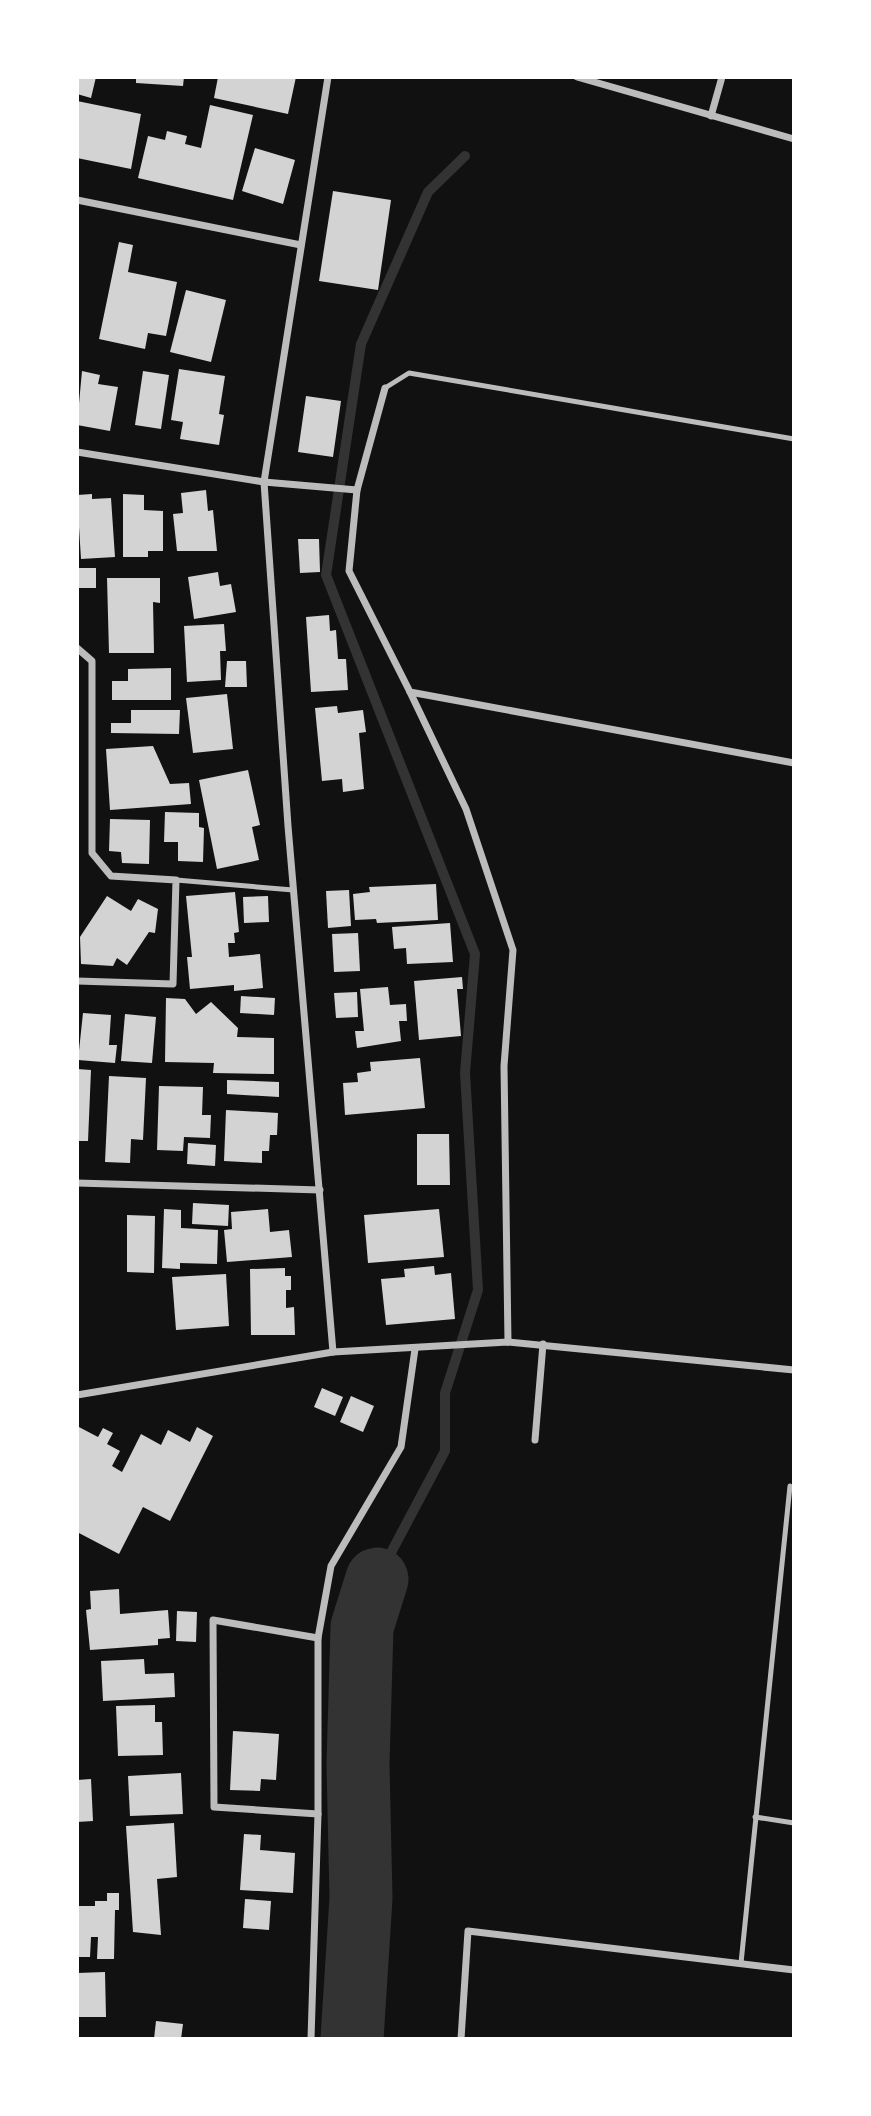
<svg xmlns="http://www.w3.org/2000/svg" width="871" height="2116" font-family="'Space Grotesk',sans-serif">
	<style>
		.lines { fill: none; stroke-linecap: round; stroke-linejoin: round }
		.stream { stroke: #333; stroke-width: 10 }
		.river { stroke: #333; stroke-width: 63 }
		.building { fill: #d3d3d3 }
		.service { stroke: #bcbcbc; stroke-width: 5 }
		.minor { stroke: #bcbcbc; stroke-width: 7 }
	</style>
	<rect width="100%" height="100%" fill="#111"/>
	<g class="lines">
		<!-- stream -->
		<path class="stream" d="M377,1579L445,1451V1393L478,1290L465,1073L475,954L326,575L361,344L428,192L465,156"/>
		<!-- river -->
		<path class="river" d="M352,2039L361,1898L358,1764L362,1627L377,1579"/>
	</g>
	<!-- building -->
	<g class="building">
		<path d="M77,77H96L91,98L77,94Z"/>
		<path d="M136,77H184L183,86L136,83Z"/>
		<path d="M218,77H296L288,114L214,98Z"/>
		<path d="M77,101L141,114L131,169L77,158Z"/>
		<path d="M210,105L253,115L233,200L138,178L148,136L165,140L167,131L187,136L185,144L201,148Z"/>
		<path d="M255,148L295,160L283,204L242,191Z"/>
		<path d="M333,191L391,200L378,290L319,281Z"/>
		<path d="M119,242L133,245L128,272L177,282L166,336L148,333L145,349L99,339Z"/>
		<path d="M186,290L226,300L211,362L170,352Z"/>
		<path d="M179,369L225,376L219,414L224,415L219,445L180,439L183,422L171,420Z"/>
		<path d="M82,371L100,375L98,384L118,387L110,431L77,425Z"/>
		<path d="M143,371L169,375L161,429L135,425Z"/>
		<path d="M306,396L341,401L333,457L298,452Z"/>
		<path d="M206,490L208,511L213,510L217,551H177L173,514L183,513L181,493Z"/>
		<path d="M92,494V499L111,498L115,557L81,559L77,495Z"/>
		<path d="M123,494L144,495V510L163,511V551H148V557H123Z"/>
		<path d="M298,539H319L320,572L300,573Z"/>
		<rect x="77" y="568" width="19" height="20"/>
		<path d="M218,572L220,586L231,584L236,612L194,619L188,577Z"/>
		<path d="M107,578H160V603L153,602L154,653H109Z"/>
		<path d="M329,615L330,631L336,630L338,659H346L348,690L311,692L306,617Z"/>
		<path d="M224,624L226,651H220L221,680L187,682L184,626Z"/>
		<path d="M227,661H246L247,687H225Z"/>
		<path d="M171,668V700H112V681H128V669Z"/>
		<path d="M227,694L233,749L193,753L186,698Z"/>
		<path d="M337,706L338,713L363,710L366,732L359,733L364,789L343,792L342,779L322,781L315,708Z"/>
		<path d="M131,710H180L179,734L111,733V723H131Z"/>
		<path d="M153,746L170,784L189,783L191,804L110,810L106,749Z"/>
		<path d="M248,770L260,825L252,827L259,860L217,869L199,780Z"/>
		<path d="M165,812L199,813V827L204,828L203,862L178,861V842H164Z"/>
		<path d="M110,819L150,820L149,864L122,863L121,852L109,851Z"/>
		<path d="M436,884L438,920L377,923L376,919L355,920L353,894L370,892L369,887Z"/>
		<path d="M349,890L351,926L328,928L326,891Z"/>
		<path d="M235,892L239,932L234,933L235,943H228L229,957L260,954L263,988L234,991V985L190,989L187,957H192L186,896Z"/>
		<path d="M107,896L131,911L138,899L158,909L155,933L149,932L127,965L117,958L113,966L81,964L80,937Z"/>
		<path d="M268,896L269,922L244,923L243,897Z"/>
		<path d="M450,923L453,962L407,964L406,948L394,949L392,927Z"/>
		<path d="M358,933L360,971L334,972L332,934Z"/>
		<path d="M462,977L463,989H457L461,1036L419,1040L414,981Z"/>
		<path d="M388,987L390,1005L406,1004L407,1021H399L401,1041L357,1048L355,1031H364L360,989Z"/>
		<path d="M357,992L358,1017L336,1018L334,993Z"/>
		<path d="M241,996L275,998L274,1015L240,1013Z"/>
		<path d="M166,998L185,999L196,1014L211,1002L238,1028L237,1037L274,1038V1074L213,1073L214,1063L165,1062Z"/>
		<path d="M83,1013L111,1015L109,1045H117L115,1063L78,1060Z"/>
		<path d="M125,1014L156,1017L152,1063L121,1061Z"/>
		<path d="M420,1058L425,1108L345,1115L343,1083L358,1082L357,1073L371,1071L370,1062Z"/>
		<path d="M77,1069L91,1070L88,1141H77Z"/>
		<path d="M109,1076L146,1078L143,1140L131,1139L130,1163L105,1162Z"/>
		<path d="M227,1080L279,1082V1097L227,1094Z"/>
		<path d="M159,1086L203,1087L202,1115H211L210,1138L184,1137L183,1151L157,1150Z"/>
		<path d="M226,1110L278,1113L277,1135H270L269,1151H262V1163L224,1161Z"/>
		<path d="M417,1134H449L450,1185H417Z"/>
		<path d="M188,1143L216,1145L215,1166L187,1164Z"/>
		<path d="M193,1203L229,1205L228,1226L192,1224Z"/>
		<path d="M164,1209L181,1210V1228L218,1230L217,1264L180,1263V1269L162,1268Z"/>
		<path d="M268,1209L270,1232L289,1230L292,1257L227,1262L224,1230L232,1229L231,1212Z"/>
		<path d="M439,1209L444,1257L368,1263L364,1215Z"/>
		<path d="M127,1215L155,1216L154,1273L127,1272Z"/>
		<path d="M434,1266L435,1275L451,1273L455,1319L386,1325L381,1279L405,1277L404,1269Z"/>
		<path d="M285,1268V1276H291V1290H286V1308L294,1307L295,1335H251L250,1269Z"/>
		<path d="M226,1274L229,1326L176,1330L172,1277Z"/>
		<path d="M322,1388L343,1397L335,1416L314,1407Z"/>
		<path d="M351,1396L374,1406L363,1432L340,1422Z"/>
		<path d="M77,1426L98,1437L103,1428L113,1433L107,1444L120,1451L112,1466L122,1472L141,1434L161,1445L168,1430L190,1442L197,1427L213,1436L170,1521L143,1507L119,1554L77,1532Z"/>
		<path d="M119,1589L120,1614L168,1610L170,1638L158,1639V1645L90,1650L86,1610L91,1609L90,1591Z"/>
		<path d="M177,1611L197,1612L196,1642L176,1641Z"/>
		<path d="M144,1659L145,1674L174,1673L175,1697L103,1701L101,1661Z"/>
		<path d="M155,1705V1722H162L163,1755L118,1756L116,1706Z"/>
		<path d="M233,1731L279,1734L276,1780L261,1779L260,1791L230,1790Z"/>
		<path d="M181,1773L183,1814L130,1816L128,1776Z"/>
		<path d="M91,1779L93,1821L77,1822V1780Z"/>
		<path d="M174,1823L177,1877L157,1879L161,1935L133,1932L126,1826Z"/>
		<path d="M244,1834L261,1835L260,1850L295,1853L293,1893L240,1890Z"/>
		<path d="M107,1893H119V1910H115L114,1959H97L98,1937H91L90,1957H77V1906H95V1901H107Z"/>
		<path d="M245,1899L271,1901L269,1930L243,1928Z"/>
		<path d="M105,1972L106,2017H77V1973Z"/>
		<path d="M156,2021L183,2024L181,2039H154Z"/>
	</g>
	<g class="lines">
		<!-- service -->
		<g class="service">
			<path d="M385,388L409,373L794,439"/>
			<path d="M176,880L293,890"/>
			<path d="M755,1817L794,1823"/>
			<path d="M741,1963L790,1486"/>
		</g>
		<!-- minor -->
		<g class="minor">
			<path d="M328,77L264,482L288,826L333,1352"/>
			<path d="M577,77L794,139"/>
			<path d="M711,116L722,77"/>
			<path d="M77,200L301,245"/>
			<path d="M385,388L357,490L349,571L410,692L794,763"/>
			<path d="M77,452L264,482L357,490"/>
			<path d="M77,648L92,661V853L111,876L176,880L173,984L77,981"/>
			<path d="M410,692L466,809L513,950L504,1066L508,1342"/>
			<path d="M77,1183L320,1190"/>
			<path d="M77,1395L333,1352L508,1342L794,1370"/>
			<path d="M535,1440L543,1344"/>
			<path d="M318,1638L213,1620L214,1807L318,1814"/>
			<path d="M311,2039L318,1814V1638L331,1566L401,1447L415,1349"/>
			<path d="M461,2039L468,1931L794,1970"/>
		</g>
	</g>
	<!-- border -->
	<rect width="871" height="2116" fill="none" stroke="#ffffff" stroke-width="158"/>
</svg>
